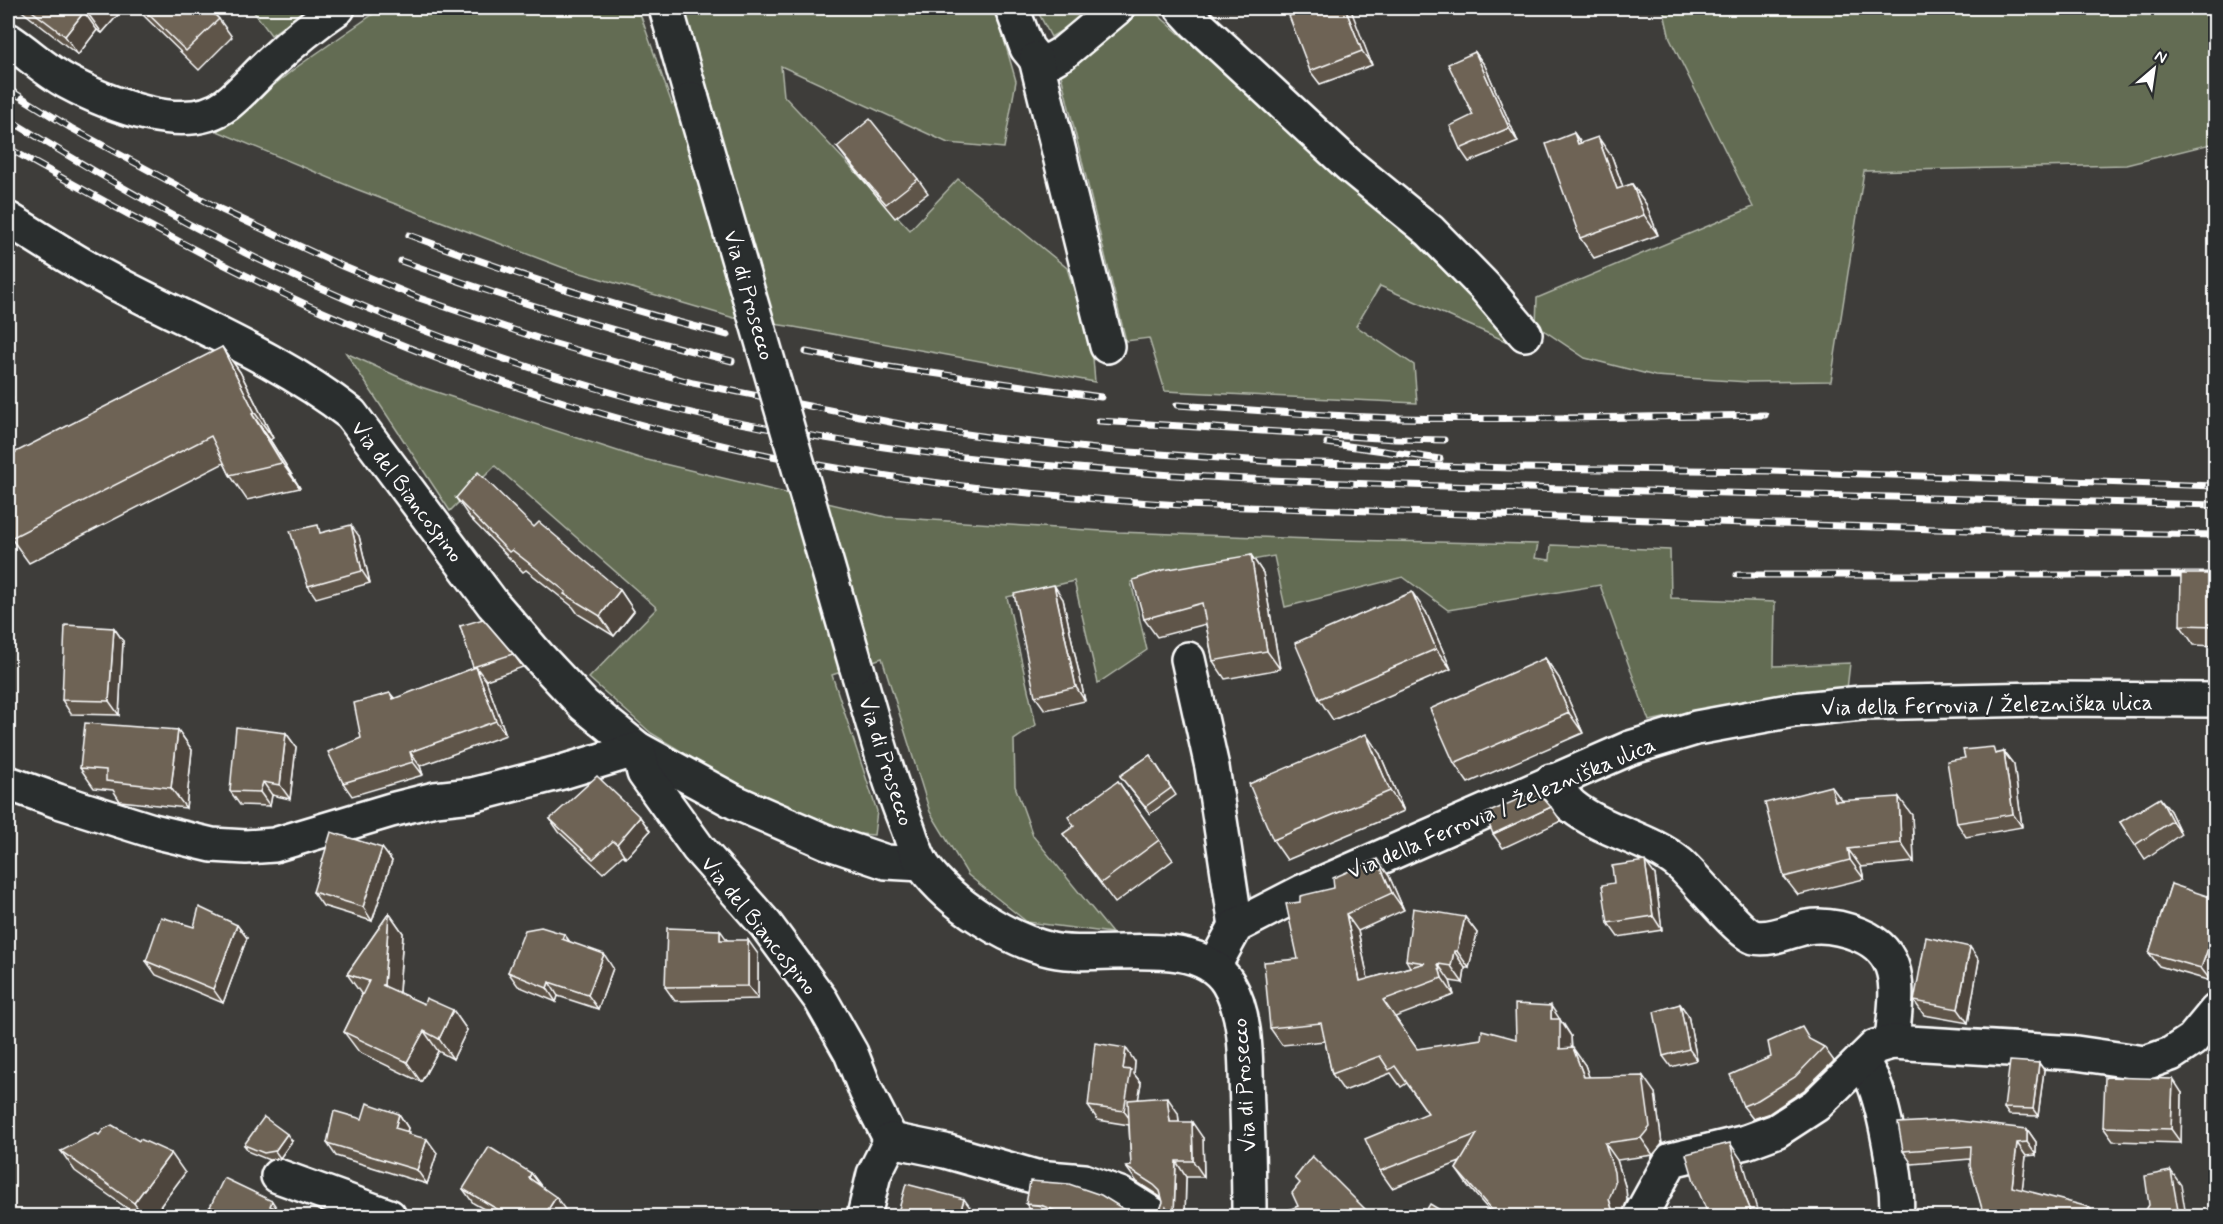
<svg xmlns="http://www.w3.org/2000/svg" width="2223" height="1224" font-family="Mynerve,sans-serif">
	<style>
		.green { fill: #636c53; stroke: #b1b6a9; stroke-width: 1.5 }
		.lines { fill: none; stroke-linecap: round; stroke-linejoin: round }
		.minor-casing { stroke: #fff; stroke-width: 38 }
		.major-casing { stroke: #fff; stroke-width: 38 }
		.minor { stroke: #2a2d2e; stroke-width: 33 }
		.major { stroke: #2a2d2e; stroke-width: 33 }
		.rail-casing { stroke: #fff; stroke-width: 7 }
		.rail { stroke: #2a2d2e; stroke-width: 4.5; stroke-dasharray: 14; stroke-linecap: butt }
		.major-bridge-casing { stroke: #fff; stroke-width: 38; stroke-linecap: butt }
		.major-bridge { stroke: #2a2d2e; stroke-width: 33 }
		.wall { fill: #5f5549; stroke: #fff; stroke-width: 1.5 }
		.shaded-wall { fill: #4d453c; stroke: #fff; stroke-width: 1.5 }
		.building { fill: #6e6355; stroke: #fff; stroke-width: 1.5 }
		.labels { text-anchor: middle; stroke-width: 4.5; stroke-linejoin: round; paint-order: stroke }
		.street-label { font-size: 22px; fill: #fff; stroke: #2a2d2e }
	</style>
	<rect width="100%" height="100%" fill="#3e3d3a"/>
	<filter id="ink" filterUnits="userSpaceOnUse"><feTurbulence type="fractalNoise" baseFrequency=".0167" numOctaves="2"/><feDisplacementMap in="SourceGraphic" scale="12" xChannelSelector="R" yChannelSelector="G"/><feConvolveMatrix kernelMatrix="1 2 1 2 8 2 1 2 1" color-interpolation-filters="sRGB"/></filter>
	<g filter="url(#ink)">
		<!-- green -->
		<g class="green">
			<path d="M251,8H309L271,35Z"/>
			<path d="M382,8H638L672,104L710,97L684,8H995L1016,81L1004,148L948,143L781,66L784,96L910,230L958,179L1067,268L1092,346L1095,382L794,327L734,318L564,268L356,189L217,131L294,69Z"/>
			<path d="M1036,8H1082L1086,16L1051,37Z"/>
			<path d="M1145,8H1150L1381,210L1526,350L1380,286L1356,326L1414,365L1417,403L1165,391L1149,338L1126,341L1061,75L1089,49Z"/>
			<path d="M1663,8H2215V143L2126,165L1864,171L1831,381L1748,382L1655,376L1585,358L1536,325L1537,298L1753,207L1670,39Z"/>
			<path d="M346,353L421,387L639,458L886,517L1118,532L1341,540L1538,544L1535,558L1550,560L1551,545L1670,550L1671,598L1775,602L1774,666L1850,663L1847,689L1750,700L1649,721L1600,585L1448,610L1403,577L1285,607L1274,556L1131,582L1147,650L1098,683L1074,581L1007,597L1036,725L1014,740L1015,786L1033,836L1112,933L1027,922L968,875L930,812L882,658L832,675L877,811L874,835L844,833L727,779L651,733L589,678L657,608L495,466L450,511Z"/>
		</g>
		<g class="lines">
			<!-- minor casing -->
			<g class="minor-casing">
				<g id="minor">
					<path d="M1012,8L1027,48L1036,59L1049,61L1063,53L1117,8"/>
					<path d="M1182,8L1196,23L1349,165L1430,231L1484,286L1525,334"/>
					<path d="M8,40C28,53 45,70 67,82C108,104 186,136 227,104C242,92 256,76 270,63C291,43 314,24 338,8"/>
					<path d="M1036,59L1107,346"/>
					<path d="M8,219C36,236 64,255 93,271C179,319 273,353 351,414L493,604L538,656L584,705L638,749L735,802L827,842L886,862L922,864"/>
					<path d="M1188,659L1212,767L1236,926"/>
					<path d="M1551,781C1558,789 1564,799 1572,806C1604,832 1649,838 1680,864C1696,878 1739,933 1754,937C1770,941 1791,930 1807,927C1826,924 1843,928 1860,935C1908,955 1895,1000 1892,1042"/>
					<path d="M8,783L58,801L153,831L212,845L246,847L274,845L391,810L435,799L472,795L562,772L638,749L644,773L698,848L766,925L821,1000L851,1053L866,1091L891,1140"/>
					<path d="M1214,966L1236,926L1304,891L1630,748L1696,728L1794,710L1861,703L2043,699L2216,700"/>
					<path d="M1862,1061C1866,1069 1872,1077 1875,1086C1885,1113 1900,1189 1896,1216"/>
					<path d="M278,1176L389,1216"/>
					<path d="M864,1216L874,1174L891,1140L945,1151L1036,1177L1084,1181L1120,1194L1155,1216"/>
					<path d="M1640,1216L1671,1160L1746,1142L1776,1131L1816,1105L1875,1047L1892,1042L2076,1053L2145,1063L2171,1054L2192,1040L2216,1011"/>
				</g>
			</g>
			<!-- major casing -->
			<g class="major-casing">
				<g id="major">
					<path d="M666,8L692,99"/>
					<path d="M856,665C872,719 886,774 907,826C912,839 916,856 924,867C951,904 1008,940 1052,950C1101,961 1198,932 1228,983C1249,1018 1245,1068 1247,1107C1248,1144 1249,1180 1249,1216"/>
				</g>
			</g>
			<!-- minor -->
			<use href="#minor" class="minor"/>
			<!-- major -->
			<use href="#major" class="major"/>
			<!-- rail casing -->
			<g class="rail-casing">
				<g id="rail">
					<path d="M8,89L71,128L222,210L342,266L419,298L552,343L693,383L910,426L995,438L1115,451L1279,462L1513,468L1771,471L2216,486"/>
					<path d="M8,119C73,159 138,198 206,233C334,300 471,352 610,392C691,416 773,430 856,443C1064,474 1274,482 1483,487C1727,493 1971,499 2216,505"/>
					<path d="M8,148C111,205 214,263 323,312C464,374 615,423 767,455C903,483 1043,496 1181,505L2000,531L2216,535"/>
					<path d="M409,235C513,274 619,308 728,335"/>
					<path d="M401,261C510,300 620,334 732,361"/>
					<path d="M806,352L882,366L1101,397"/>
					<path d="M1177,405C1250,410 1323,416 1396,418C1519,420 1642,417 1765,415"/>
					<path d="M1099,421L1395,439L1444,440"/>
					<path d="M1327,443L1440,459"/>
					<path d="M1737,575H2216"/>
				</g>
			</g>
			<!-- rail -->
			<use href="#rail" class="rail"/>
			<!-- major-bridge casing -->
			<g class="major-bridge-casing">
				<path id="major-bridge" d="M692,99L856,665"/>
			</g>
			<!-- major-bridge -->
			<use href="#major-bridge" class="major-bridge"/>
		</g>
		<!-- wall -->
		<g class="wall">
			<path d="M18,8H124L102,33L97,30L78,55Z"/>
			<path d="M136,8H208L219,19L232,37L199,70Z"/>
			<path d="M1311,8H1349L1372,65L1320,84L1310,71Z"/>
			<path d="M1475,52L1485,66L1518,142L1469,162L1460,149L1473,115Z"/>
			<path d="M1574,133L1581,143L1612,157L1623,187L1632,184L1646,204L1658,235L1594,258L1580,238Z"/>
			<path d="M837,147L918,179L928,193L895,218L847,160Z"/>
			<path d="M222,347L240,372L273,438L270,440L300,488L247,500L230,475L224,463L29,563L11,538Z"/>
			<path d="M456,498L534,527L620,590L634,611L614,636L578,614L573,607L526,570L523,572L470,518Z"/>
			<path d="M324,532L359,536L370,583L316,598L308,586Z"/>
			<path d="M1251,555L1263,573L1280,669L1225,679L1213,661L1206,624L1157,637L1144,619Z"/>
			<path d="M2216,574V646L2194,645L2180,625Z"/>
			<path d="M1063,599L1085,701L1045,710L1035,696Z"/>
			<path d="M1426,612L1451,669L1333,720L1319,699Z"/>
			<path d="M460,626L513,654L523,667L486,680L506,735L420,766L423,775L352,796L343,783L361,738L390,693L395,699L474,668Z"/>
			<path d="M114,628L123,641L119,715L71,714L62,700Z"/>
			<path d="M1545,658L1559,678L1583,733L1468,783L1454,763Z"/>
			<path d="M178,730L192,750L186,808L120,801L113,790L94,788L80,768Z"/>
			<path d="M286,733L296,747L290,799L272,795L270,806L240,805L230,791Z"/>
			<path d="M2004,752L2014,765L2022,827L1966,837L1957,823L1998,753Z"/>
			<path d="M1380,754L1404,811L1287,860L1273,840Z"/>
			<path d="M1150,755L1176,795L1150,814L1120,776Z"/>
			<path d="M1118,781L1173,860L1115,903L1063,834L1074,826Z"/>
			<path d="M1831,786L1841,800L1912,815L1914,862L1861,867L1864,879L1798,895L1784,877Z"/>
			<path d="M1551,807L1561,821L1503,848L1493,834Z"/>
			<path d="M2170,811L2181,834L2145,859L2120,822Z"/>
			<path d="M640,817L650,831L626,858L623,855L603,873L559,832L550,819Z"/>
			<path d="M382,848L392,861L372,921L323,906L313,892Z"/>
			<path d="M1655,875L1662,930L1618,937L1608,923Z"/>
			<path d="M1389,876L1404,910L1358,931L1368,979L1410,967L1406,960L1465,917L1477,933L1469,968H1465L1463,983L1450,981L1454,995L1395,1017L1417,1049L1516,1039L1563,1023L1571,1036L1572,1048L1585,1065L1589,1077L1655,1093L1662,1144L1653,1155L1617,1160L1626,1189L1627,1200L1621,1216H1623H1494L1468,1186L1456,1169L1460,1162L1392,1188L1380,1171L1428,1113L1407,1083L1401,1087L1391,1073L1344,1091L1332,1074L1325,1041L1282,1045L1270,1028L1298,959L1300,902Z"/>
			<path d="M2171,884L2211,981L2159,966L2149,953Z"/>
			<path d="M389,913L403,933L399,993L424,1004L453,1010L467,1030L453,1059L438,1051L421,1082L359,1052L344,1032L362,995L347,974Z"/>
			<path d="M237,925L247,938L223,1003L156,975L146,961L194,927Z"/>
			<path d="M564,934L570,942L613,968L598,1009L558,996L556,1002L518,986L508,972Z"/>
			<path d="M727,940L758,954V999L675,1001L665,987Z"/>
			<path d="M1979,960L1968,1023L1924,1015L1914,1001Z"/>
			<path d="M1680,1004L1688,1015L1697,1060L1671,1067L1663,1056Z"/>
			<path d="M1812,1041L1824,1047L1834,1061L1804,1090L1768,1114L1753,1119L1743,1106Z"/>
			<path d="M1135,1062L1134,1074L1141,1083L1138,1099L1178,1113L1179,1122L1203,1138L1204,1177H1186L1185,1216H1154L1160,1210L1163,1202L1162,1198L1137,1182L1126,1167L1131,1166L1129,1125L1098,1120L1088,1106Z"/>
			<path d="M2039,1063L2044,1070L2038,1116L2009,1115L2004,1108Z"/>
			<path d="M2182,1093L2181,1143L2113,1141L2103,1127Z"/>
			<path d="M399,1114L408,1128L407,1132L437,1153L427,1184L336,1156L327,1143L362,1119Z"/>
			<path d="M2027,1129L2036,1142V1155L2026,1156L2022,1190L2096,1216H1984L1970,1159L1912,1164L1903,1151Z"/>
			<path d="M292,1141L280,1158L269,1160L249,1152L244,1145Z"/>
			<path d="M61,1151L185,1173L153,1216H138L75,1171Z"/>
			<path d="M531,1173L541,1186L566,1211L563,1216H496L473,1203L463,1189Z"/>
			<path d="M1026,1204L1135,1216H1035Z"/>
			<path d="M210,1207L277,1209L294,1216H217Z"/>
		</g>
		<!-- shaded-wall -->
		<g class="shaded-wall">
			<path d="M95,8H124L102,33L89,15Z"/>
			<path d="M1345,8H1349L1351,10L1372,65L1362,51Z"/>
			<path d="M84,12L97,30L78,55L65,36Z"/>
			<path d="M1475,52L1485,66L1518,142L1509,128Z"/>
			<path d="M1574,133L1588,153L1578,144Z"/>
			<path d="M1598,137L1612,157L1631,210L1617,189Z"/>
			<path d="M1632,184L1646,204L1658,235L1644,215Z"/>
			<path d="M222,347L240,372L273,438L255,413Z"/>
			<path d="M8,391L13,398L8,410Z"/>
			<path d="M252,414L270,440L300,488L282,463Z"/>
			<path d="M351,525L359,536L370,583L362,571Z"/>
			<path d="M1251,555L1263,573L1280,669L1267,651Z"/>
			<path d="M1054,585L1063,599L1085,701L1076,687Z"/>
			<path d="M620,590L634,611L614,636L600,616Z"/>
			<path d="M1412,592L1426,612L1451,669L1436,649Z"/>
			<path d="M114,628L123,641L119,715L109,701Z"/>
			<path d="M1545,658L1559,678L1583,733L1569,713Z"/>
			<path d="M476,667L486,680L506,735L496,721Z"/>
			<path d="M178,730L192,750L186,808L171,788Z"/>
			<path d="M286,733L296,747L290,799L280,785Z"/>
			<path d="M1366,734L1380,754L1404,811L1390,791Z"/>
			<path d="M410,752L420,766L423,775L413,762Z"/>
			<path d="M2004,752L2014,765L2022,827L2013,814Z"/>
			<path d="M263,782L272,795L270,806L260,792Z"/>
			<path d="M1831,786L1845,805L1835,801Z"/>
			<path d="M1899,797L1912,815L1914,862L1901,843Z"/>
			<path d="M2160,798L2170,811L2181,834L2172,821Z"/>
			<path d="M640,817L650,831L626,858L617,844Z"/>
			<path d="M382,848L392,861L372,921L363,907Z"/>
			<path d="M1848,849L1861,867L1864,879L1850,860Z"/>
			<path d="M1377,859L1389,876L1404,910L1392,893Z"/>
			<path d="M1645,861L1655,875L1662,930L1653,916Z"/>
			<path d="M389,913L403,933L398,1005L384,985Z"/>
			<path d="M1346,914L1358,931L1372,998L1360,981Z"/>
			<path d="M1465,917L1477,933L1469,968L1457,951Z"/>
			<path d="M237,925L247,938L223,1003L213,989Z"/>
			<path d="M2216,926V968L2211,981L2201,968Z"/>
			<path d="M720,930L730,944L720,940Z"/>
			<path d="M564,934L574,948L562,939Z"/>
			<path d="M748,940L758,954V999L748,986Z"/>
			<path d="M1970,947L1979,960L1968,1023L1958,1009Z"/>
			<path d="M1454,951L1465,968L1463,983L1451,966Z"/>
			<path d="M604,954L613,968L598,1009L588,995Z"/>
			<path d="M1438,964L1450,981L1454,995L1442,978Z"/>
			<path d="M549,982L558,996L556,1002L547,988Z"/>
			<path d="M1680,1004L1688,1015L1697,1060L1689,1049Z"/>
			<path d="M1551,1006L1571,1036L1572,1066L1560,1049L1551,1019Z"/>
			<path d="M453,1010L467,1030L453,1059L439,1039Z"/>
			<path d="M424,1031L438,1051L421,1082L407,1062Z"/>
			<path d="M1126,1048L1135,1062L1134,1074L1141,1083L1134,1125L1124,1111L1123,1069Z"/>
			<path d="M1573,1048L1585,1065L1595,1094L1584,1077Z"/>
			<path d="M2039,1063L2044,1070L2038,1116L2033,1109Z"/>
			<path d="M1643,1076L1655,1093L1662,1144L1653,1155L1641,1138Z"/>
			<path d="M2173,1079L2182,1093L2181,1143L2171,1129Z"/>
			<path d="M1167,1097L1178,1113L1181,1138L1170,1122Z"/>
			<path d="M399,1114L408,1128L405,1142L395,1128Z"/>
			<path d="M1192,1122L1203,1138L1204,1177L1193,1161Z"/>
			<path d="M2027,1129L2036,1142V1155L2027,1142Z"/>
			<path d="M287,1134L292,1141L280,1158L275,1151Z"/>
			<path d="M427,1139L437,1153L427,1184L417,1170Z"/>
			<path d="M1605,1143L1617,1160L1626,1189L1627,1200L1621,1216H1618L1612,1209L1609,1199Z"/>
			<path d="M1730,1143L1743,1162L1759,1216H1753L1744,1194Z"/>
			<path d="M2017,1143L2026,1156L2021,1200L2012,1187Z"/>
			<path d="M171,1153L185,1173L153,1216H143L134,1203Z"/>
			<path d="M1176,1161L1186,1177L1185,1216H1177L1174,1213Z"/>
			<path d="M2171,1171L2181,1185L2186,1216H2174Z"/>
			<path d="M531,1173L541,1186L529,1178Z"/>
			<path d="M556,1197L566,1211L563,1216H544Z"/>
			<path d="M964,1199L974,1213L973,1216H959Z"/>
			<path d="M272,1201L282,1216L270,1206Z"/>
			<path d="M1166,1207L1172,1216H1166Z"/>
			<path d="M2089,1207L2096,1216H2086Z"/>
		</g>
		<!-- building -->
		<g class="building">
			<path d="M28,8H95L89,15L84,12L65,36Z"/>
			<path d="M142,8H208L219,19L186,51Z"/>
			<path d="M1311,8H1345L1362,51L1310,71L1289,16Z"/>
			<path d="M1475,52L1509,128L1460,149L1450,126L1473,115L1448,64Z"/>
			<path d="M870,119L918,179L886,204L837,147Z"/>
			<path d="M1574,133L1578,144L1598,137L1617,189L1632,184L1644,215L1580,238L1546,144Z"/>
			<path d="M222,347L255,413L252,414L282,463L230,475L211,436L11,538L8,531V456Z"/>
			<path d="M478,472L534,527L539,522L620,590L600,616L564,594L566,592L512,550L509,552L456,498Z"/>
			<path d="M318,525L320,533L351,525L362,571L308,586L290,531Z"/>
			<path d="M1251,555L1267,651L1213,661L1202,603L1144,619L1133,580L1163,570Z"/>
			<path d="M2181,574H2216V626L2180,625Z"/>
			<path d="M1054,585L1076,687L1035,696L1014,594Z"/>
			<path d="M1412,592L1436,649L1319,699L1295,643Z"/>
			<path d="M483,619L513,654L473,667L460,626Z"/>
			<path d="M65,625L114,628L109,701L62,700Z"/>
			<path d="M1545,658L1569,713L1454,763L1430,709Z"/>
			<path d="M476,667L496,721L410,752L413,762L343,783L328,752L361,738L354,703L390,693L393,699Z"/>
			<path d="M85,723L178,730L171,788L106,781V770L80,768Z"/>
			<path d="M236,727L286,733L280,785L263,782L260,792L230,791Z"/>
			<path d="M1366,734L1390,791L1273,840L1249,784Z"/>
			<path d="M1993,747L1995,754L2004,752L2013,814L1957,823L1947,761L1965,758L1963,750Z"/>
			<path d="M1150,755L1171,788L1145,807L1120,776Z"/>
			<path d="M597,776L640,817L617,844L613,841L593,859L550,819Z"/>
			<path d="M1118,781L1159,840L1101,883L1063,834L1074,826L1068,817Z"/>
			<path d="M1831,786L1835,801L1899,797L1901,843L1848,849L1850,860L1784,877L1765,803Z"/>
			<path d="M1537,791L1551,807L1493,834L1485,814Z"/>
			<path d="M2160,798L2172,821L2135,845L2120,822Z"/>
			<path d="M331,832L382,848L363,907L313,892Z"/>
			<path d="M1377,859L1392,893L1346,914L1360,981L1425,963L1406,960L1413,908L1465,917L1457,951H1454L1451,966L1438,964L1442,978L1383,1000L1417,1049L1481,1039L1482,1030L1516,1039L1515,1004L1551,1006V1019H1560V1049L1573,1048L1584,1077L1643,1076L1650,1127L1641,1138L1605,1143L1614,1172L1615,1183L1609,1199L1612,1209L1620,1216H1623H1497L1456,1169L1477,1134L1380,1171L1365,1139L1428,1113L1395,1066L1389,1070L1380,1056L1332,1074L1321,1023L1270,1028L1264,962L1298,959L1286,904L1300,902V896L1334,888L1333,878Z"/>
			<path d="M1645,861L1653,916L1608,923L1602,885L1614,883L1612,866Z"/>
			<path d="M2171,884L2216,899V926L2201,968L2149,953Z"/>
			<path d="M199,907L237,925L213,989L146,961L161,917L194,927Z"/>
			<path d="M389,913L384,985H382L424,1004L426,998L453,1010L439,1039L424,1031L407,1062L344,1032L369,981L347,974Z"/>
			<path d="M541,927L564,934L562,939L604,954L588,995L549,982L547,988L508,972L525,930Z"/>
			<path d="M667,928L720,930V940H748V986L665,987Z"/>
			<path d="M1926,937L1970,947L1958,1009L1914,1001Z"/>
			<path d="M1680,1004L1689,1049L1663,1056L1654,1012Z"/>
			<path d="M1802,1027L1809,1039L1824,1047L1795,1077L1758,1100L1743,1106L1730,1075L1771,1057L1768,1042Z"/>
			<path d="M1095,1043L1126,1048L1123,1069L1131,1070L1124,1111L1088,1106Z"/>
			<path d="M2010,1061L2039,1063L2033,1109L2004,1108Z"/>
			<path d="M2105,1077L2173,1079L2171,1129L2103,1127Z"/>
			<path d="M1167,1097L1170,1122H1192L1193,1161H1176L1174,1213L1166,1207V1216H1154L1160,1210L1163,1202L1160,1191L1154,1185L1126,1167L1131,1166L1128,1100Z"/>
			<path d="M367,1103L399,1114L395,1128L409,1132L408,1134L427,1139L417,1170L327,1143L334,1111L362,1119Z"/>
			<path d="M264,1117L287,1134L275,1151L264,1153L244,1145Z"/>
			<path d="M1951,1120L2027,1129V1142L2017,1143L2012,1187L2089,1207L2086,1216H2047L2048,1211L2029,1216H1984L1970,1166L1971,1146L1903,1151L1898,1123Z"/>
			<path d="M112,1125L139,1141L140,1139L171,1153L134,1203L61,1151L96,1133L99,1135L104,1129Z"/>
			<path d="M1730,1143L1744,1194L1753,1216H1709L1694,1181L1686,1154Z"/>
			<path d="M489,1147L531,1173L529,1178L556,1197L544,1216H506L507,1215L463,1189Z"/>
			<path d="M1312,1156L1372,1216H1282L1281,1213L1298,1206L1292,1193L1300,1183L1295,1178Z"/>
			<path d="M2171,1171L2178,1210L2174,1216H2142L2149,1205L2145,1176Z"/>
			<path d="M224,1178L272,1201L270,1206L294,1216H224L226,1212L210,1207Z"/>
			<path d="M1030,1181L1069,1184L1101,1195L1135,1216H1067L1041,1205L1026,1204Z"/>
			<path d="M906,1184L964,1199L959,1216H897Z"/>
			<path d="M1430,1204L1450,1216H1423Z"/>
			<path d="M1785,1209L1794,1216H1778Z"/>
			<path d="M1640,1212L1648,1216H1632Z"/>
		</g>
	</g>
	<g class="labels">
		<!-- street labels -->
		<g class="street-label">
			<text transform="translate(750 295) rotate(74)" y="8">Via di Prosecco</text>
			<text transform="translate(408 491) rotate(53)" y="8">Via del Biancospino</text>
			<text transform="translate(1987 704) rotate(-1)" y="8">Via della Ferrovia / Železniška ulica</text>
			<text transform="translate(887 761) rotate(72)" y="8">Via di Prosecco</text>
			<text transform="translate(1501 807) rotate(-23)" y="8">Via della Ferrovia / Železniška ulica</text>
			<text transform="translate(760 925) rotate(51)" y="8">Via del Biancospino</text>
			<text transform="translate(1243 1085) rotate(-94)" y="8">Via di Prosecco</text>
		</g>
	</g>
	<!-- margin -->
	<rect width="2223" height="1224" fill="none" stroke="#2a2d2e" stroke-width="30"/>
	<rect x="15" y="15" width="2193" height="1194" fill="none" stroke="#fff" stroke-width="2" filter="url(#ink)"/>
	<!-- north arrow -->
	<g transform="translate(2154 69) rotate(29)" stroke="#2a2d2e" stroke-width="4.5" paint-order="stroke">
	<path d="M0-4.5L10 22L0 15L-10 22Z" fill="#ffffff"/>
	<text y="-9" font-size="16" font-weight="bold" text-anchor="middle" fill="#ffffff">N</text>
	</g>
</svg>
